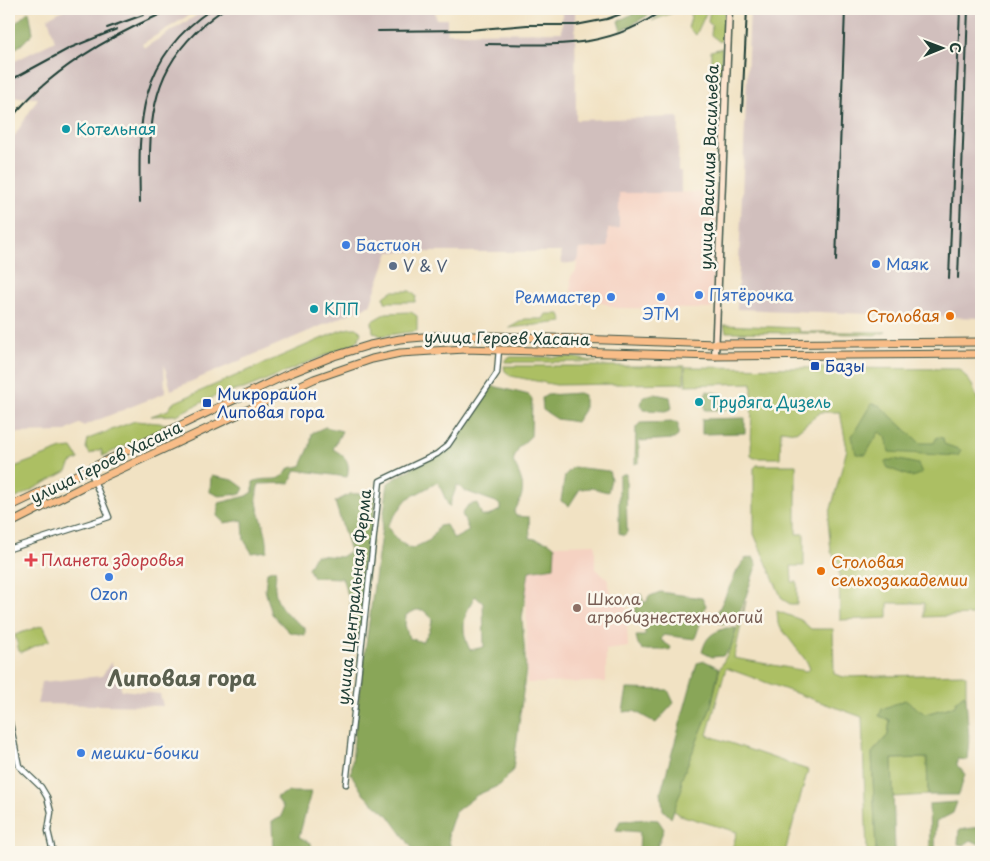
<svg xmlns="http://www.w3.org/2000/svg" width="990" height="861" font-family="'Playpen Sans',sans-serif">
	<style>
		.built { fill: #f5d2c2 }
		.industrial { fill: #d1bfbd }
		.green { fill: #acbf63; stroke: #667e4c }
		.forest { fill: #89a659; stroke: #547246; fill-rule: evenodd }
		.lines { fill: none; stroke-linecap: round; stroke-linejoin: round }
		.minor-casing { stroke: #3e5649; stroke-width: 7 }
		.secondary-casing { stroke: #3e5649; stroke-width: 9 }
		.primary-casing { stroke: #3e5649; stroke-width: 9 }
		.minor { stroke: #fff; stroke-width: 4.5 }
		.secondary { stroke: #fce5cf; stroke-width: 6 }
		.primary { stroke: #f8bd88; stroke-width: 7 }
		.rail { stroke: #1f3d34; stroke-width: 2 }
		.culture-dot { fill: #0f9aa8; stroke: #fbf7ec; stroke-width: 2 }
		.shop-dot { fill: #3f7fe0; stroke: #fbf7ec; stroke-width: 2 }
		.service-dot { fill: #5c6f8a; stroke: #fbf7ec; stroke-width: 2 }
		.food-dot { fill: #e8710a; stroke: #fbf7ec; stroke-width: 2 }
		.transit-dot { fill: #1a4fb4; stroke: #fbf7ec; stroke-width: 2 }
		.health-dot { fill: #e0444e; stroke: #fbf7ec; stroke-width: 2 }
		.education-dot { fill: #8d6e63; stroke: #fbf7ec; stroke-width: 2 }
		.labels { text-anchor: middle; stroke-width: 5; stroke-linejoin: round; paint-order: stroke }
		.culture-label { font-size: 16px; fill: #0d838f; stroke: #fbf7ec; text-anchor: start }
		.street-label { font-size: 16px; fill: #1f3d34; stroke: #fbf7ec }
		.shop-label { font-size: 16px; fill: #366cbe; stroke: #fbf7ec; text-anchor: start }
		.service-label { font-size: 16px; fill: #4e5e75; stroke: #fbf7ec; text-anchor: start }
		.food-label { font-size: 16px; fill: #c56008; stroke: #fbf7ec; text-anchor: end }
		.transit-label { font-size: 16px; fill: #164399; stroke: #fbf7ec; text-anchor: start }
		.health-label { font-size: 16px; fill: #be3a42; stroke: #fbf7ec; text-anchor: start }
		.education-label { font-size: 16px; fill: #785e54; stroke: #fbf7ec; text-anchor: start }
		.district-label { font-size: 21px; font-weight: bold; fill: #5a5f4f; stroke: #fbf7ec }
	</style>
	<rect width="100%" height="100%" fill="#fbf7ec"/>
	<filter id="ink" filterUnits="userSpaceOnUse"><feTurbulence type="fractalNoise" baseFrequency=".02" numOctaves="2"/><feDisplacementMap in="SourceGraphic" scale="10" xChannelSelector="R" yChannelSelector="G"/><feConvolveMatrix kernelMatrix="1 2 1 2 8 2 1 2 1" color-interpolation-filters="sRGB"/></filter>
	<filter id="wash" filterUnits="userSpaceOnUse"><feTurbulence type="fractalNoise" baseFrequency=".0096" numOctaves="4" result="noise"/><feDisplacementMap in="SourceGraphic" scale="20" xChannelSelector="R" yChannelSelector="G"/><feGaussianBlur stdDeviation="1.12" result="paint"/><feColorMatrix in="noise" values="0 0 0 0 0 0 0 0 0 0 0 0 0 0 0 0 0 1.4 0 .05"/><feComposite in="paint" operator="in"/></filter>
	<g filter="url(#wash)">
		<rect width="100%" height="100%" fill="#f1e2c3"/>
		<!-- built -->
		<g class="built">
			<path d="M718,192L711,309L616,308L603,303L574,302L571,290V276L576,271L579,249L608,247V228L619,193Z"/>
			<path d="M595,544V569L607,578L612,596H626L628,647L606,650V682L527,683L526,546Z"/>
		</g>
		<!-- industrial -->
		<g class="industrial">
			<path d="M65,9H199L142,44L144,48L207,9H435L436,19H447V33H454L562,32V9H575L576,120L677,117L679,119L678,171H681V193H619V228L608,229V247L579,249L577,262L562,264L561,252H389L370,305L171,390L164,364L165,393L83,426L82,424H79L64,432L9,433V145L38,98L9,97V64L55,41L48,18Z"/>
			<path d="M750,9H981V318L737,309Z"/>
			<path d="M111,662L122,690L160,694L163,706L37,704L42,682L102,676Z"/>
		</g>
		<!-- green -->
		<g class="green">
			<path d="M668,9H708L696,35L688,28L691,18L689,10L677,11L652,21Z"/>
			<path d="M710,9H725L724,35L720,42L711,35L712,26L708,22Z"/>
			<path d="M722,48L721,88L710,90L711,51Z"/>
			<path d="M392,291H410L416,296L415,302H385L384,297Z"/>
			<path d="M411,312L417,316V331L381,336L373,332L372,321L386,313Z"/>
			<path d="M546,314H560L563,322L509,328L525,319H543Z"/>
			<path d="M724,325L798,328L800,332H886L874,335L861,334L726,332Z"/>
			<path d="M350,328H357L361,332L359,339L355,343L244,389L222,393L176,415L151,416L168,410L173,403L339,331Z"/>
			<path d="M511,357H571L597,362H505V360Z"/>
			<path d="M504,366H684V383L556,385L511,376L505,371Z"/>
			<path d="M685,367L960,369L972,385L981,408V626L974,615L924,617V603H888V618L840,620L839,563L831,552L828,520L847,449L840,412H821L796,432L781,430L780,458H754L751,456L752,383L686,385Z"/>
			<path d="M135,421L171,424L103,456L101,449L90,454L86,448L88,439Z"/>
			<path d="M72,448L79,459L71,463L67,471L9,502V469L62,449Z"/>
			<path d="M757,465H796V534H804V566H791L792,582H797V604H790L782,599L754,534V468Z"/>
			<path d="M746,601L734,658L806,671L810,669L807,662L778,624L777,611L801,620L811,629H833L834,674L844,677L963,674L966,676V698L964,694L956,701L955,706L925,714L890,720L888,735L872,753L876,852H867L862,717L726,668L707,735L808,770L785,852H731L737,832L680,815L673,810L681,780L711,707L720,668L731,647Z"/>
			<path d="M43,625L50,640L21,652L19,651L15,635Z"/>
			<path d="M927,758L928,795L893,797L892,759Z"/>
		</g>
		<!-- forest -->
		<g class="forest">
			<path d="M643,9H659L621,31L618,21Z"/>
			<path d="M29,11L33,33L22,44L9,53V29Z"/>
			<path d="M493,386L529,395L532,399L531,436L519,447L513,461C524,483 527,490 514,512L516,516L529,517L530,538L549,542L555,547L554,567L529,571L522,618L526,669L513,770L500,785L477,795L455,812L448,833L451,852H415L389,816L364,795L351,774L356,718L388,483L448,446ZM438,482L449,507L457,485L465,491L496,502L500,505V510L488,516H482L477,503L468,505L462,514L469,531L454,539L446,525L439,526L430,540L411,549L397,540L387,526L407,499ZM475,596L483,603L484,647L470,650C460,629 463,616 475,596ZM416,610H423L433,619L429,632L422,642L409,638L405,625L406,615Z"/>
			<path d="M707,391L723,394L728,410H705L704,399Z"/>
			<path d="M579,393L584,395V410L576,422L557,419L543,410L542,398L547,395Z"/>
			<path d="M655,394L670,397L672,408L666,411L644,410L641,405L643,397Z"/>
			<path d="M871,404L879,405L920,443H934L937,437L943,438L944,444L961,450L958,456L889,452L886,436L879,432L866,454H856L852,436Z"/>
			<path d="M745,418V433L702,434V419Z"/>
			<path d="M675,422L678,423V436L674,439L639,441V462L635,464L636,427L640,423Z"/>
			<path d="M325,427L342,431L333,449C345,456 351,461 347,477L296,470L290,483L259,484C250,506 270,527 267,551L252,553L244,540L243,520L224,523L217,516L219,503L247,496L253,492V482C268,475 280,486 289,468L301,466L310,446L312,433Z"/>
			<path d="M894,459L918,464L922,473L912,477L888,468L885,462Z"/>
			<path d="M573,467L609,471L611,479L608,492L591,488L580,489L569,506L561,501L565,475Z"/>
			<path d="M623,474H626V480L627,532L624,536L619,533V476Z"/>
			<path d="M211,476L233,480L244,488L241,494L219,496L210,492Z"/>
			<path d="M373,493L376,499L361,634L358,636L351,635L350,601L342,578L313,577L308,568L315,555L341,557L350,551L335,502L350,494Z"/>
			<path d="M753,557L757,565C748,585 746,605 733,623L721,624L715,618L737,571L745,559Z"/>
			<path d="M275,569C277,576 274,582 275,589C277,609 290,617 305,628V635L289,632L272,614L265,590L267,572Z"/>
			<path d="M660,592L702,598L706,605L695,639L663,635L661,640L671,647L670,650H643L638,644L636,636H645V618H636L635,598L641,594L644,603L648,600V597Z"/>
			<path d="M726,628H736L731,647L723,656L712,657L702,652C706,637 711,633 726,628Z"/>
			<path d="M705,661L719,668L711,707L681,780L682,788L671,818L663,810L661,792L697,663Z"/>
			<path d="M627,689L668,690L674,703L656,723L634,711L623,712Z"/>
			<path d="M964,694L966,698L969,739L967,760L957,759V765L965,774L959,795H928L927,758L892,759L895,852H876L872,753L888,735L890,720L879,716L882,709L905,700L925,714L955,706L956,701Z"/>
			<path d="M288,792H311L299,837L311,843L312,852H273L272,821L282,817L283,807L276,797Z"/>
			<path d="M957,802L953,813L936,822L935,852H912L930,851L929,804Z"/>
			<path d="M646,819L658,820L664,829L655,852H639L640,832L616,830L620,821Z"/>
			<path d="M979,827L981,832V845L971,840L964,845L958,844L959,830Z"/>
		</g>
	</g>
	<g filter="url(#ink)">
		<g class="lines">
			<!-- minor casing -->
			<g class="minor-casing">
				<g id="minor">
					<path d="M9,549L109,517L89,468"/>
					<path d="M9,718L19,766L41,787L47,797L51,812L48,831L53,852"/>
					<path d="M346,784L380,481L437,454L448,445L497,373L499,349"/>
				</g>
			</g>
			<!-- secondary casing -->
			<g class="secondary-casing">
				<path id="secondary" d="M715,356L729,9"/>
			</g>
			<!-- primary casing -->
			<g class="primary-casing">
				<g id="primary">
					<path d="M9,507L286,375L334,356L370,345L400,339L435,336H493L716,344L981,342"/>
					<path d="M9,524L84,486L314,379L372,359L400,353L465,349L715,356L981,354"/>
				</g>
			</g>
			<!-- minor -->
			<use href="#minor" class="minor"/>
			<!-- secondary -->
			<use href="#secondary" class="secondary"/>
			<!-- primary -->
			<use href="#primary" class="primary"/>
			<!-- rail -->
			<g class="rail">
				<path d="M107,28L143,15"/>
				<path d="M378,31L469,30L527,25H576L607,19L635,9"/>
				<path d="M486,44C552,44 608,51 664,9"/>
				<path d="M9,81L70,48L117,29"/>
				<path d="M742,111L747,9"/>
				<path d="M9,121C48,71 107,38 163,13"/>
				<path d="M150,164C149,94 165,50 224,9"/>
				<path d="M140,202C138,121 138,58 212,9"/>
				<path d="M836,261L845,9"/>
				<path d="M949,278L960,9"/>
				<path d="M958,278L968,9"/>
			</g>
		</g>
	</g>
	<!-- markers -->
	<g class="culture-dot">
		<circle cx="66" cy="129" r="5"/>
		<circle cx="314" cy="309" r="5"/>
		<circle cx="699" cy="402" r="5"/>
	</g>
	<g class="shop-dot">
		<circle cx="346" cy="245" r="5"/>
		<circle cx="876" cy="264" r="5"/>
		<circle cx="699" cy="295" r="5"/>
		<circle cx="611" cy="297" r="5"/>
		<circle cx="661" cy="297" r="5"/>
		<circle cx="109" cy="577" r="5"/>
		<circle cx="81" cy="753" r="5"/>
	</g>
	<circle class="service-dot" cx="393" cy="266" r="5"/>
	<g class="food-dot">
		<circle cx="950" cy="316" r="5"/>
		<circle cx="821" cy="571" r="5"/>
	</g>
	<g class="transit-dot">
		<rect x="810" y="361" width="10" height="10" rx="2.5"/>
		<rect x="202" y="398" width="10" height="10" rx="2.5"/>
	</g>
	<path class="health-dot" d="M28.5 552.5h5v5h5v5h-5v5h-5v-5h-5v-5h5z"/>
	<circle class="education-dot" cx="577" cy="608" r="5"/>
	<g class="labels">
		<!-- culture labels -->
		<g class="culture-label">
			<text x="76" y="135">Котельная</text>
			<text x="324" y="315">КПП</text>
			<text x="709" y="408">Трудяга Дизель</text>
		</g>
		<!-- street labels -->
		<g class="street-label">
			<text transform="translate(709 167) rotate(-88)" y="6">улица Василия Васильева</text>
			<text transform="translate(507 338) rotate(1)" y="6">улица Героев Хасана</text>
			<text transform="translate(106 462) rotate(-26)" y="6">улица Героев Хасана</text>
			<text transform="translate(354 597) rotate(-84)" y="6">улица Центральная Ферма</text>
		</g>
		<!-- shop labels -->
		<g class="shop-label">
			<text x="356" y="251">Бастион</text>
			<text x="886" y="270">Маяк</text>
			<text x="709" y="301">Пятёрочка</text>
			<text x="601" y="303" text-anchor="end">Реммастер</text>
			<text x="661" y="320" text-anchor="middle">ЭТМ</text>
			<text x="109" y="600" text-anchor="middle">Ozon</text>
			<text x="91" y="759">мешки-бочки</text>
		</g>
		<!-- service labels -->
		<g class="service-label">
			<text x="403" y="272">V &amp; V</text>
		</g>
		<!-- food labels -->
		<g class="food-label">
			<text x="940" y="322">Столовая</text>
			<text x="831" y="568" text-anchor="start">Столовая<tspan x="831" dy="18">сельхозакадемии</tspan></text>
		</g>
		<!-- transit labels -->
		<g class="transit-label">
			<text x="825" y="372">Базы</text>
			<text x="217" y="400">Микрорайон<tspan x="217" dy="18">Липовая гора</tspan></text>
		</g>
		<!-- health labels -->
		<g class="health-label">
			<text x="41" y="566">Планета здоровья</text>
		</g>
		<!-- education labels -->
		<g class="education-label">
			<text x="587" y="605">Школа<tspan x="587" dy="18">агробизнестехнологий</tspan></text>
		</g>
		<!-- district labels -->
		<g class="district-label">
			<text x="182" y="686">Липовая гора</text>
		</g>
	</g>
	<!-- margin -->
	<rect width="990" height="861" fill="none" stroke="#fbf7ec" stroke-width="30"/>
	<!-- north arrow -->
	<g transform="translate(942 48) rotate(89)" stroke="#fbf7ec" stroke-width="4" paint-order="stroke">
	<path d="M0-4L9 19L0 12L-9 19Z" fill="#1f3d34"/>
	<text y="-8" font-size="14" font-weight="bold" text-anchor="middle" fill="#1f3d34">С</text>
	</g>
</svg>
